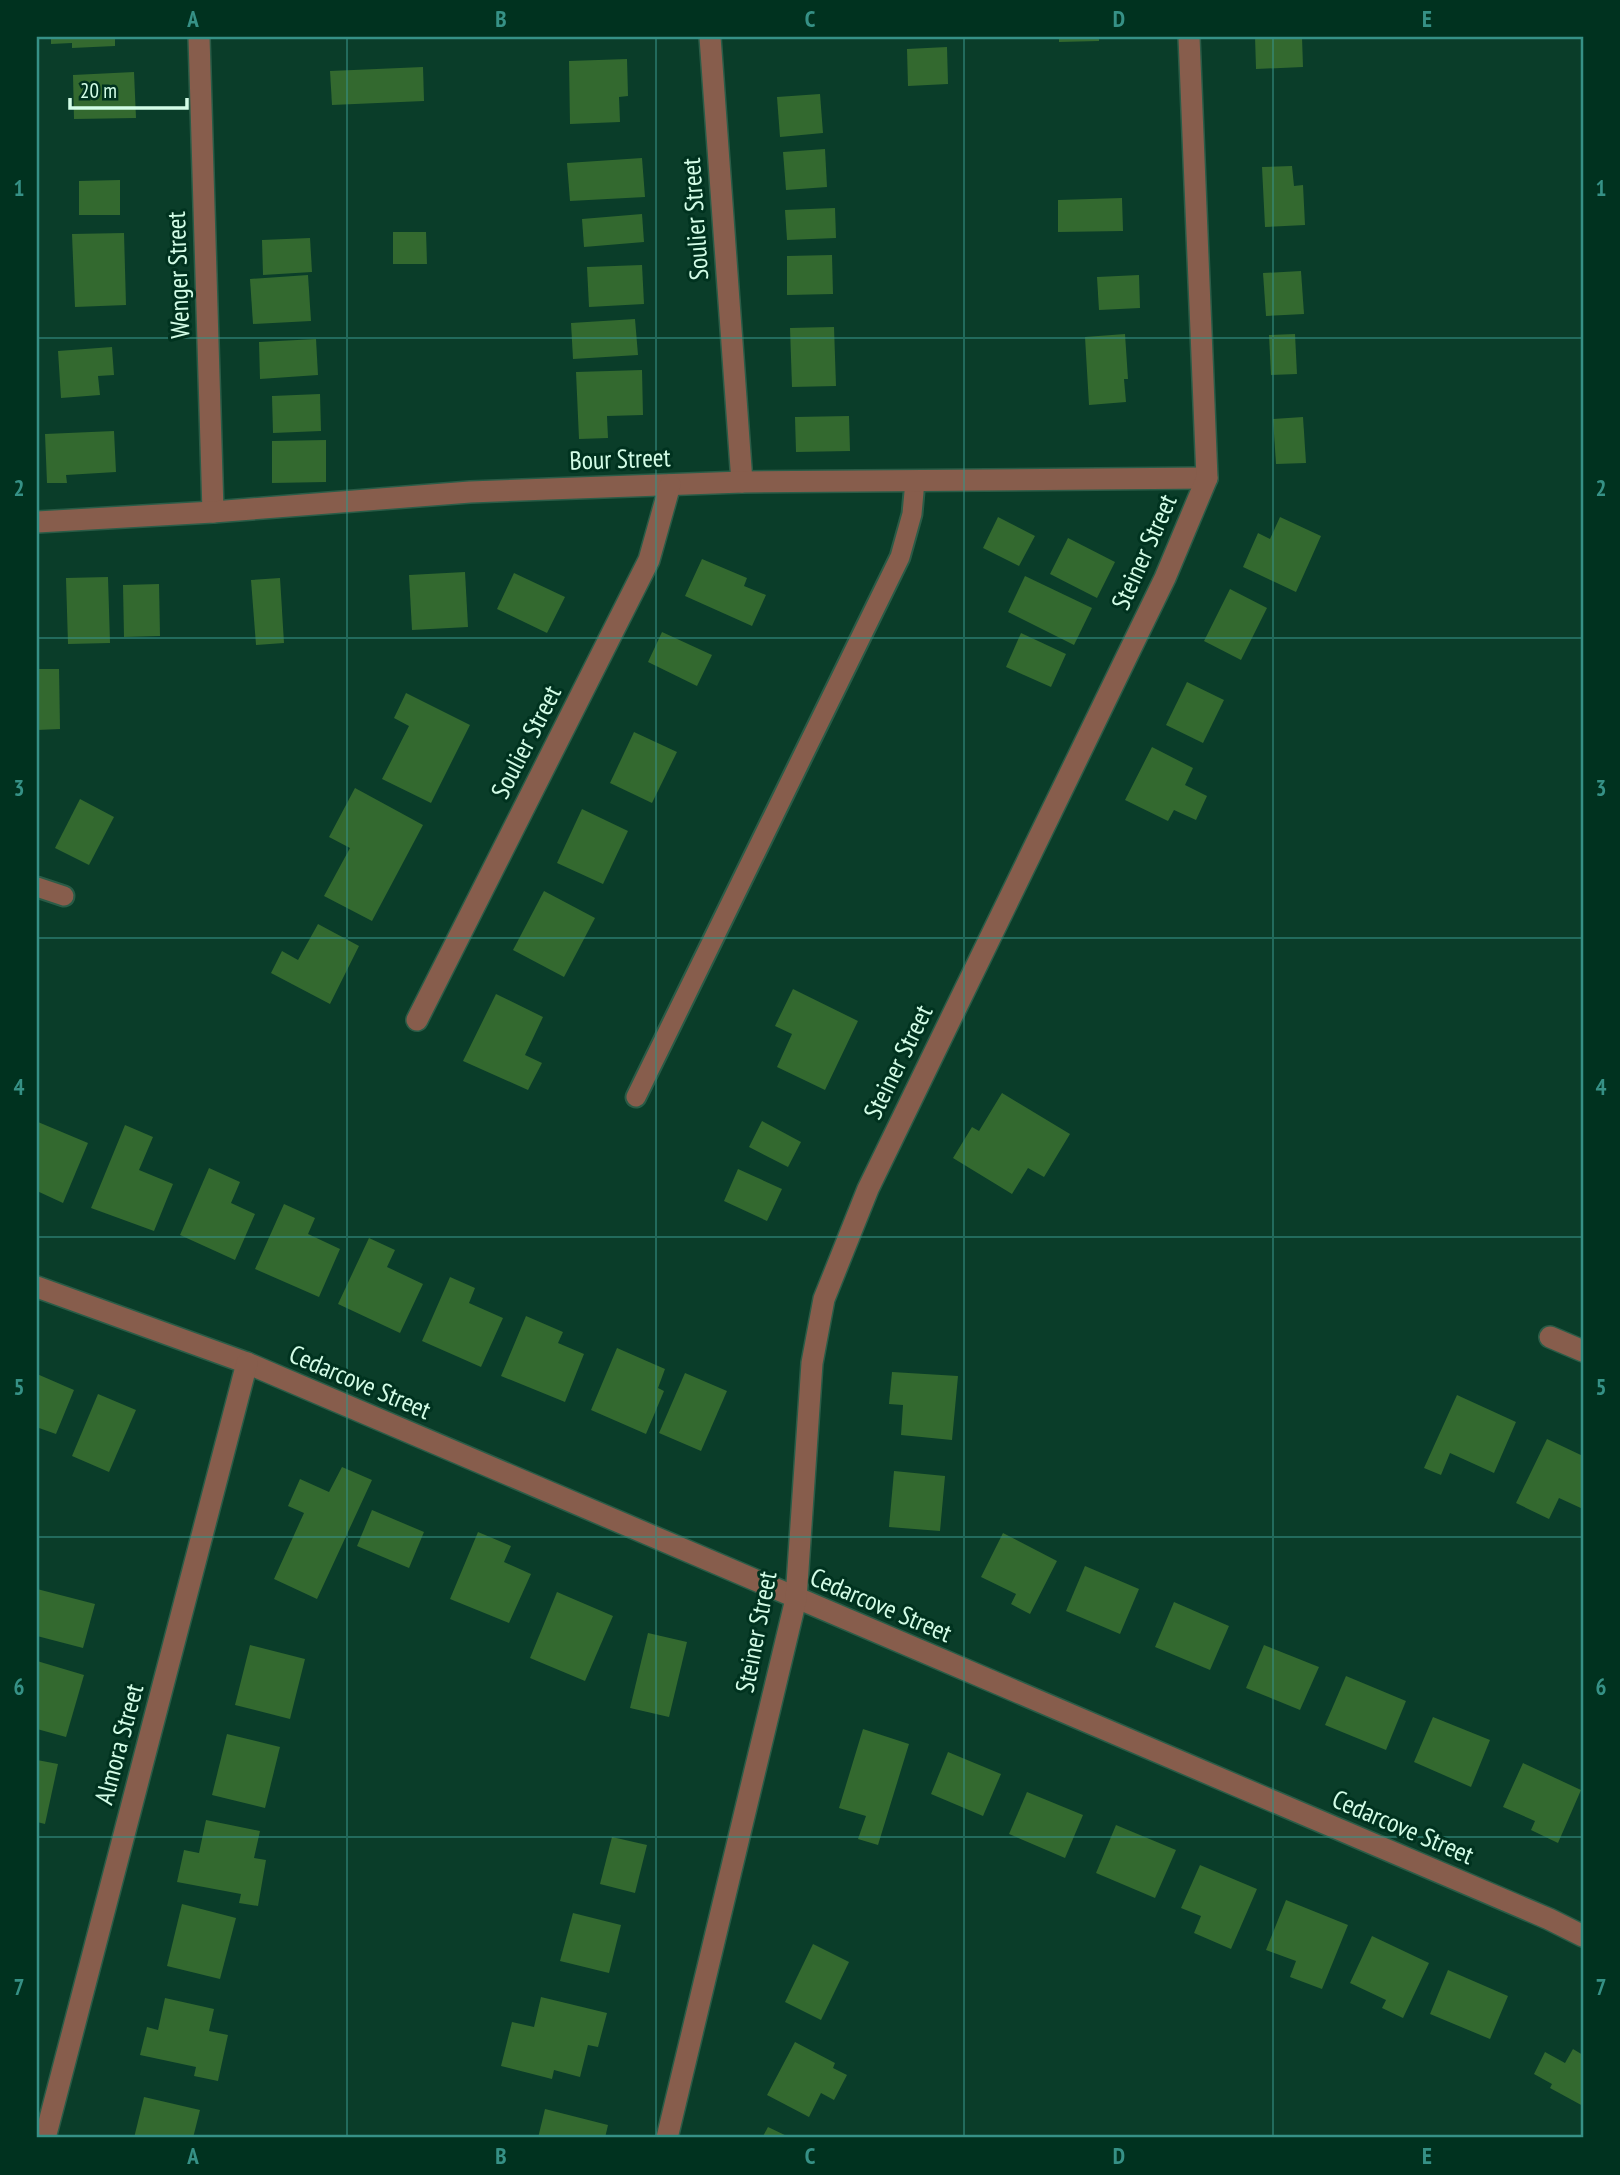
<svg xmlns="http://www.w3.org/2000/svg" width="1620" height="2175" font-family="'PT Sans Narrow',sans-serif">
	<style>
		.building { fill: #33692f }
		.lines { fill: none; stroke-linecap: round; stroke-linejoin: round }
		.lane-casing { stroke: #2a5c47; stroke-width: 23 }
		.street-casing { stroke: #2a5c47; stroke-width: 24 }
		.lane { stroke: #875d4c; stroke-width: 19 }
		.street { stroke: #875d4c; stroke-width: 21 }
		.grid { fill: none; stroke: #369186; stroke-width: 2; stroke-opacity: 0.55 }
		.labels { text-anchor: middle; stroke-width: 6; stroke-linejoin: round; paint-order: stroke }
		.street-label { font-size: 26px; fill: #d3fde7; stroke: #00321f }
		.neatline { fill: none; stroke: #369186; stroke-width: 2.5 }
		.grid-label { font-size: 23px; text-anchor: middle; font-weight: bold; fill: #369186 }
	</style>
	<rect width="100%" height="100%" fill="#0a3d29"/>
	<!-- building -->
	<g class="building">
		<path d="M51,37H115V46L72,48V43L51,44Z"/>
		<path d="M1059,37H1099V41L1059,42Z"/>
		<path d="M1255,37H1302L1303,67L1256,69Z"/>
		<path d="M947,47L948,84L908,86L907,49Z"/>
		<path d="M627,59L628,96L619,97L620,122L570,124L569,61Z"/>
		<path d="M423,67L424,101L332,105L330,71Z"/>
		<path d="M134,72L136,118L74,119L73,75Z"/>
		<path d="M820,94L823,133L780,137L777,97Z"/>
		<path d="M825,149L827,187L786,190L783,152Z"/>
		<path d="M642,158L645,197L570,201L567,163Z"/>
		<path d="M1292,166L1294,186L1303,185L1305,225L1265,227L1262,167Z"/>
		<path d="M120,180V215H79V181Z"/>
		<path d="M1122,198L1123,231L1058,232V200Z"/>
		<path d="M835,208L836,238L787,240L785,210Z"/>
		<path d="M642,214L644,242L584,247L582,219Z"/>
		<path d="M393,232H426L427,264H393Z"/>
		<path d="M124,233L126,305L75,307L72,234Z"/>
		<path d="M310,238L312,272L263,275L262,240Z"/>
		<path d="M832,255L833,294L787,295V256Z"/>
		<path d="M642,265L644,304L589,307L587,267Z"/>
		<path d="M1301,271L1304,314L1266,316L1263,273Z"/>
		<path d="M308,275L311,321L253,324L250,279Z"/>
		<path d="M1139,275L1140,308L1099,310L1097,277Z"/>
		<path d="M635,319L638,355L573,359L571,323Z"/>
		<path d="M834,327L836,386L792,387L790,328Z"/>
		<path d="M1125,334L1128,379H1124L1126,402L1089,405L1085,337Z"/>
		<path d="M1295,334L1297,374L1271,375L1269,335Z"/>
		<path d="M316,339L318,375L260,379L259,342Z"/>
		<path d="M112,347L114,375L98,376L100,395L61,398L58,351Z"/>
		<path d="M642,370L643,415L607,416L608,438L579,439L576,372Z"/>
		<path d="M320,394L321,431L273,433L272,396Z"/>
		<path d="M849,416L850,451L796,452L795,417Z"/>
		<path d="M1303,417L1306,463L1276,464L1273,419Z"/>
		<path d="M114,431L116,472L66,475L67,483H47L45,434Z"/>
		<path d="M326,440V482L272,483V441Z"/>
		<path d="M998,517L1035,536L1019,566L983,548Z"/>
		<path d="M1280,517L1321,536L1296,592L1243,567L1258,533L1270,539Z"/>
		<path d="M1068,538L1115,562L1097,598L1050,574Z"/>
		<path d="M702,559L747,578L744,586L766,595L752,626L685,596Z"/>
		<path d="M465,572L468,627L412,630L409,575Z"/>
		<path d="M514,573L565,597L547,633L497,609Z"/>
		<path d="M1025,576L1092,608L1074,645L1008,612Z"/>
		<path d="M108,577L110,643L68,644L66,578Z"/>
		<path d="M280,578L284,643L256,645L251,580Z"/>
		<path d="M159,584L160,636L124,637L123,585Z"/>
		<path d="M1230,589L1267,608L1241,660L1204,641Z"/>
		<path d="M662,632L712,655L697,686L648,662Z"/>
		<path d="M1021,633L1066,654L1051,687L1006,667Z"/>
		<path d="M37,669H59L60,729L37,730Z"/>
		<path d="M1187,682L1224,700L1203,743L1166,725Z"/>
		<path d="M406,693L470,725L431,803L382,779L409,726L394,718Z"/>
		<path d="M634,732L677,752L652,803L610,783Z"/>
		<path d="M1152,747L1193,768L1185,785L1207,796L1196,820L1174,810L1168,821L1125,800Z"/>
		<path d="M355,788L423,825L372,921L324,896L350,848L329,837Z"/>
		<path d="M80,799L114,817L89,865L55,848Z"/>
		<path d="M582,809L628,831L603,884L557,863Z"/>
		<path d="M544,891L595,918L564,977L513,950Z"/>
		<path d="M318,924L359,946L330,1004L271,973L282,951L298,960Z"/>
		<path d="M793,989L858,1021L825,1090L777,1067L792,1034L775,1026Z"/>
		<path d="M496,994L543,1017L525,1055L542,1063L528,1090L463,1061Z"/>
		<path d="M1002,1093L1070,1134L1044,1177L1028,1168L1012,1194L953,1158L972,1127L979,1131Z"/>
		<path d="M762,1121L801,1142L788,1167L749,1147Z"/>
		<path d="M38,1122L88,1143L63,1203L37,1191Z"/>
		<path d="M125,1125L153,1137L139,1170L173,1184L154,1231L91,1208Z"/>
		<path d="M209,1168L240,1182L231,1203L255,1214L235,1260L180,1235Z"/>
		<path d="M738,1169L782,1189L767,1221L724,1201Z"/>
		<path d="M284,1204L315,1218L308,1234L340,1249L319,1297L255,1269Z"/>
		<path d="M369,1238L395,1250L387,1267L423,1284L400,1333L338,1304Z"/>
		<path d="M450,1277L475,1288L469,1303L503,1318L481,1367L422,1341Z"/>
		<path d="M526,1316L563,1332L558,1343L584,1354L565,1402L501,1376Z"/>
		<path d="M617,1348L665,1369L658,1388L664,1391L646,1434L591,1410Z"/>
		<path d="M892,1372L958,1376L952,1440L901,1435L903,1405L889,1404Z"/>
		<path d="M685,1373L727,1391L701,1451L659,1433Z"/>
		<path d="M37,1374L74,1390L56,1434L39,1428L37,1433Z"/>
		<path d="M98,1394L136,1410L109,1472L72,1456Z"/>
		<path d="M1457,1395L1516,1422L1494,1473L1450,1453L1441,1475L1424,1468Z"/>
		<path d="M1547,1439L1583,1456V1509L1559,1498L1549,1519L1516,1503Z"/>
		<path d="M342,1467L372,1480L317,1599L274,1579L304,1513L288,1506L300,1479L329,1492Z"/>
		<path d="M894,1471L945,1476L940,1531L889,1527Z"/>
		<path d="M372,1510L424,1532L409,1568L357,1546Z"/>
		<path d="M478,1532L511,1546L504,1562L531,1574L509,1623L450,1599Z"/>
		<path d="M1003,1533L1057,1561L1030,1614L1011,1604L1016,1594L981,1577Z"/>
		<path d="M1085,1566L1139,1589L1120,1634L1066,1611Z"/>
		<path d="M37,1589L95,1604L83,1648L37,1636Z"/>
		<path d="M557,1592L613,1616L585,1681L530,1658Z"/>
		<path d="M1174,1602L1229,1626L1210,1670L1155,1647Z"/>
		<path d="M648,1633L687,1642L669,1717L630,1708Z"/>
		<path d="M250,1645L305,1659L290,1719L235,1705Z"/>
		<path d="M1264,1645L1319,1667L1300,1710L1246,1688Z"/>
		<path d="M37,1661L84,1675L66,1737L37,1729Z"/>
		<path d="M1346,1676L1406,1701L1386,1750L1325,1725Z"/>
		<path d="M1433,1717L1490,1740L1471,1787L1414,1762Z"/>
		<path d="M863,1729L909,1744L878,1845L858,1839L866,1816L839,1808Z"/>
		<path d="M227,1734L280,1747L265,1808L212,1795Z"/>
		<path d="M948,1752L1001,1774L983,1816L931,1794Z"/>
		<path d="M37,1760L58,1764L45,1824L37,1822Z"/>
		<path d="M1523,1763L1581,1790L1558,1843L1531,1830L1535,1821L1503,1807Z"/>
		<path d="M1027,1792L1083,1815L1065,1858L1009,1834Z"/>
		<path d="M206,1820L260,1831L254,1858L266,1860L258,1906L239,1903L241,1894L177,1882L184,1850L199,1853Z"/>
		<path d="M1116,1825L1176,1850L1155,1898L1096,1873Z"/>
		<path d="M612,1837L647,1845L635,1893L600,1884Z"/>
		<path d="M1200,1865L1257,1889L1231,1949L1194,1933L1201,1916L1181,1908Z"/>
		<path d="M1286,1900L1348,1925L1322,1989L1290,1977L1296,1961L1266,1950Z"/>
		<path d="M182,1904L236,1918L220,1979L167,1966Z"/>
		<path d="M573,1913L621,1925L609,1973L560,1961Z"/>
		<path d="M1372,1936L1429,1963L1403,2018L1382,2008L1386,2000L1350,1983Z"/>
		<path d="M813,1944L849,1962L821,2020L785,2002Z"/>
		<path d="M1448,1970L1508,1996L1490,2039L1430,2014Z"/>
		<path d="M541,1997L607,2013L598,2047L588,2045L580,2077L554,2070L552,2079L501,2066L512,2022L534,2027Z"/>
		<path d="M165,1998L214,2009L209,2031L228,2035L218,2081L194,2076L196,2067L140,2055L147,2027L158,2030Z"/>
		<path d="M795,2042L835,2063L833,2068L847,2075L834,2100L821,2093L809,2117L767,2095Z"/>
		<path d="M1573,2049L1583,2055V2106L1550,2088L1552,2084L1534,2074L1545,2052L1565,2063Z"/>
		<path d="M144,2097L200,2110L193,2138H134Z"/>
		<path d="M545,2109L608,2125L605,2138H538Z"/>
		<path d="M768,2127L791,2138H762Z"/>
	</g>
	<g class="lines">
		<!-- lane casing -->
		<g class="lane-casing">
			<g id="lane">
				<path d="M37,887L64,896"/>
				<path d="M636,1097L900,557L912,514L915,481"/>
			</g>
		</g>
		<!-- street casing -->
		<g class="street-casing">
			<g id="street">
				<path d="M199,37L213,512"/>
				<path d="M710,37L742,482"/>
				<path d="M37,522L213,512L470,492L742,482L1207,478"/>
				<path d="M417,1020L649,560L670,485"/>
				<path d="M37,1287L247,1363L1549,1919L1583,1936"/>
				<path d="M1550,1337L1583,1351"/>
				<path d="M45,2138L247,1363"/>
				<path d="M667,2138L796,1599L812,1363L824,1299L868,1189L1165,578L1207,478L1189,37"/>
			</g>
		</g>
		<!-- lane -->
		<use href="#lane" class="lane"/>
		<!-- street -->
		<use href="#street" class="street"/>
	</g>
	<!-- grid -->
	<path class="grid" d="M347,37V2138M656,37V2138M964,37V2138M1273,37V2138M37,338H1583M37,638H1583M37,938H1583M37,1237H1583M37,1537H1583M37,1837H1583"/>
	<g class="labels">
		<!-- street labels -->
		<g class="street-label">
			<text transform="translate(695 219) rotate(-94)" y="9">Soulier Street</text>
			<text transform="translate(178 275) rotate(-92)" y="9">Wenger Street</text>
			<text transform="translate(620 459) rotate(-2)" y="9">Bour Street</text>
			<text transform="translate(1144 552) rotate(-66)" y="9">Steiner Street</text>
			<text transform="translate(526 742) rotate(-63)" y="9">Soulier Street</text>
			<text transform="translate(898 1062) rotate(-64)" y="9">Steiner Street</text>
			<text transform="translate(360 1382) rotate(23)" y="9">Cedarcove Street</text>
			<text transform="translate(881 1605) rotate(23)" y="9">Cedarcove Street</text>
			<text transform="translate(756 1632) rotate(-79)" y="9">Steiner Street</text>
			<text transform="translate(119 1744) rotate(-75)" y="9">Almora Street</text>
			<text transform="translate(1403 1827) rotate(23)" y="9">Cedarcove Street</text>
		</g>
	</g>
	<!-- border -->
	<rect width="1620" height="2175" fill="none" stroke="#00321f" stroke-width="77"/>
	<!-- scale -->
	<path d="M70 98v10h117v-10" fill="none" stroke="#d3fde7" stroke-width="3.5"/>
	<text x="80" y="98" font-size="21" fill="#d3fde7" stroke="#00321f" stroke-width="5" paint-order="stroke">20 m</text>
	<rect x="38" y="38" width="1544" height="2098" class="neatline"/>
	<g class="grid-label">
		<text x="193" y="27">A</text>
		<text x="501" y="27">B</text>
		<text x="810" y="27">C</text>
		<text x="1119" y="27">D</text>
		<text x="1427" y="27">E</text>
		<text x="19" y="196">1</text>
		<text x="1601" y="196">1</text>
		<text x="19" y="496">2</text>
		<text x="1601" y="496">2</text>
		<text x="19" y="796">3</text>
		<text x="1601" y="796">3</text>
		<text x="19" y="1095">4</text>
		<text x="1601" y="1095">4</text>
		<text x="19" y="1395">5</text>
		<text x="1601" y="1395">5</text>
		<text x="19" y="1695">6</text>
		<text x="1601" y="1695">6</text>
		<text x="19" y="1995">7</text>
		<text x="1601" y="1995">7</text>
		<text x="193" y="2164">A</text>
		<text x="501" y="2164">B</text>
		<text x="810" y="2164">C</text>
		<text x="1119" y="2164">D</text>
		<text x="1427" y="2164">E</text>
	</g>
</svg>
